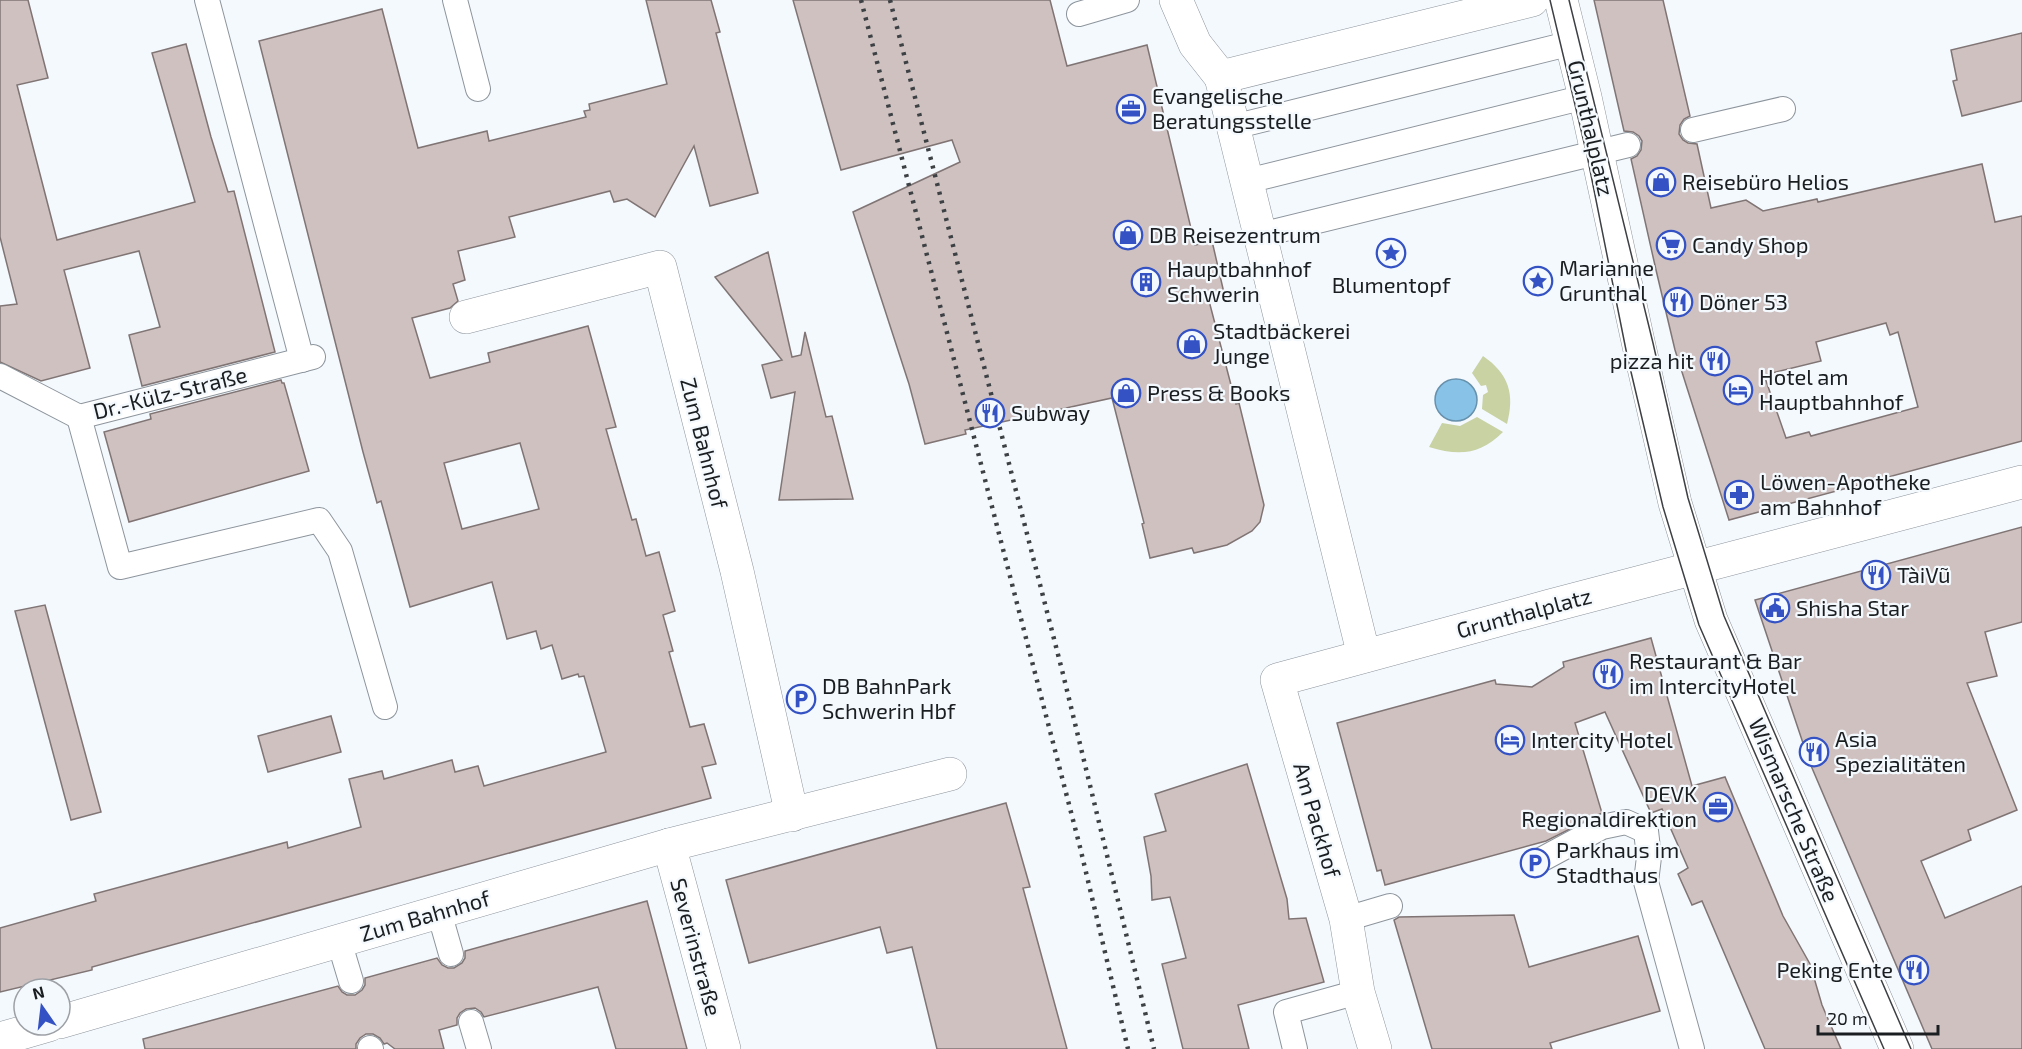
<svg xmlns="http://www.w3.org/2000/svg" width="2022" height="1049" font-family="'Exo 2',sans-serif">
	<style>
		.green { fill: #c8d2a3 }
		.water { fill: #88c2e7; stroke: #6791ac; stroke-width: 1.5 }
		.building { fill: #cec1c0; stroke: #807574; stroke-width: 1.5; fill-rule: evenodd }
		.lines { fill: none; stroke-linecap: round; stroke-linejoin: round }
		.lane-casing { stroke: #8d959c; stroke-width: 26 }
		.street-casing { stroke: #8d959c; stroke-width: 34 }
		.lane { stroke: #fff; stroke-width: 24 }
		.street { stroke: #fff; stroke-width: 33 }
		.tram { stroke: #3d4144; stroke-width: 1.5 }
		.rail { stroke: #3d4144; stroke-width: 4.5; stroke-dasharray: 3 6; stroke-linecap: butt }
		.labels { text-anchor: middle; stroke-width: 4.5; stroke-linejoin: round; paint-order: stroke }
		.poi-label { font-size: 22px; fill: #1b1e21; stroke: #f4f9fe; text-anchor: start }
		.street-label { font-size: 22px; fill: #1b1e21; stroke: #f4f9fe }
	</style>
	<rect width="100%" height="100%" fill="#f4f9fe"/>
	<!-- green -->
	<g class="green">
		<path d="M1483,356C1509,374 1515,394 1507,424L1482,409L1483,395L1488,392L1486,385L1481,386L1472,373Z"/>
		<path d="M1477,417L1503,432C1480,455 1459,456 1429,447L1442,423L1460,426Z"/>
	</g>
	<!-- water -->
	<circle class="water" cx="1456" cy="400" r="21"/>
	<!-- building -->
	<g class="building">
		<path d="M0,0H28L48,78L17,85L57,240L195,202L152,53L186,44L211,137L228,192L234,191L275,352L142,386L129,335L160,327L139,251L64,270L90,368L41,381L0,362V306L17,304L0,237Z"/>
		<path d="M646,0H711L720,32L716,33L758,193L710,206L694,146L655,217L627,199L614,202L610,191L509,217L515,237L458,251L465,280L453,284L458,301L450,308L412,318L430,378L490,362L488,353L588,326L616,427L606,429L632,520L636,519L646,556L659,552L675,611L663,615L673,651L669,652L690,727L704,724L716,764L702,767L711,798L139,954L92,967V970L0,992V928L96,901L94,894L287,842L288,848L361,827L349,779L382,771L384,779L452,760L455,772L478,766L484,786L606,752L584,676L579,677L578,674L562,679L552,645L541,649L536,631L507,639L492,582L410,607L381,501L377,503L363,452L259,41L382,9L418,148L487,131L489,141L586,117L584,111L590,110L589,104L667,84ZM520,443L539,509L462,529L444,463Z"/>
		<path d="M793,0H1050L1067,66L1147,45L1195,245L1212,241L1224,293L1208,297L1236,404L1239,403L1264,505L1260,522L1252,531L1227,545L1194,553L1192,548L1150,558L1142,524L1144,523L1112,398L965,430L966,434L925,444L909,384L853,212L960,162L952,140L841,170Z"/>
		<path d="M1594,0H1663L1690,116L1684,119L1680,125L1679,134L1683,140L1688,143L1697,144L1711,208L1746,200L1763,211L1817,199L1818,202L1982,164L1995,222L2022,216V441L1729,520L1675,350L1656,270L1631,159L1637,156L1641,150L1642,141L1639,136L1633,132L1624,131ZM1886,323L1890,335L1898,332L1918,407L1811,436L1809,432L1786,438L1764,375L1821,361L1816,342Z"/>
		<path d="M2022,33V101L1962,116L1953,81L1957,80L1951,50Z"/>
		<path d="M768,252L792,357L801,355L805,332L826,417L832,416L853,499L779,500L795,392L771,398L762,365L782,360L715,277Z"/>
		<path d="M281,380L282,383H284L309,471L129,522L104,432L151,419L150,414Z"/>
		<path d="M2022,527V622L1985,632L1997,676L1967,683L2017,810L1968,830L1971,840L1921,861L1945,918L2022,886V1049H1932L1809,761L1755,600Z"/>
		<path d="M45,605L101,812L71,820L15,611Z"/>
		<path d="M1651,638L1692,786L1725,777L1783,916L1810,964L1822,1005L1841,1049H1765L1702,901L1692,905L1678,874L1688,868L1662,809L1651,813L1605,712L1575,723L1602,813L1546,841L1385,885L1381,870L1377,871L1337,723L1495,680L1496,684L1532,687L1564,667L1563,662Z"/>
		<path d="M331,716L341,752L268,772L258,736Z"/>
		<path d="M1247,764L1287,899L1289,919L1306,918L1324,982L1238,1005L1249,1049H1183L1162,964L1186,958L1170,897L1152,900L1151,876L1144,837L1166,831L1155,794Z"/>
		<path d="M1006,803L1030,887L1023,888L1067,1049H937L912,947L887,953L880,927L749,963L726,880Z"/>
		<path d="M647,901L687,1049H616L598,987L484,1017L481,1012L475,1008L466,1009L460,1013L457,1018V1025L439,1030L444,1049H395L387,1043L384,1044L380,1038L373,1034H366L360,1038L356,1044V1049H145L143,1039L338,986L342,992L347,995H355L362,990L365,985V978L437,958L442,965L448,968H454L462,963L465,958V951Z"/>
		<path d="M1514,915L1529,967L1638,936L1660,1011L1550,1043L1552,1049H1432L1394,920L1399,917Z"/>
	</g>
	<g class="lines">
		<!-- lane casing -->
		<g class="lane-casing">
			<g id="lane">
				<path d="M207,0L302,360"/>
				<path d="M455,0L478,89"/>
				<path d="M1079,14L1127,0"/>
				<path d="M1233,127L1572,43"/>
				<path d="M1693,130L1783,109"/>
				<path d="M1247,181L1585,97"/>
				<path d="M1260,235L1628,145"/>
				<path d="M0,376L79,417L313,357"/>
				<path d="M79,417L120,567L319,520L340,551L385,707"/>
				<path d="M1535,863L1602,827L1626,822L1646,831L1649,857L1646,882L1692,1049"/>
				<path d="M439,912L451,954"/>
				<path d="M1346,919L1390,906"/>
				<path d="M339,941L351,981"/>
				<path d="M471,1022L479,1049"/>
				<path d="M370,1048L371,1049"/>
				<path d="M1295,1049L1286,1012L1358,992"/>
			</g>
		</g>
		<!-- street casing -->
		<g class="street-casing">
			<g id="street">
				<path d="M1176,0L1195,44L1221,77"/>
				<path d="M1561,0L1585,97L1639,346L1675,503L1711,620L1897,1049"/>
				<path d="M466,317L660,267L737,571L792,815"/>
				<path d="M1364,656L1221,77L1532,0"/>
				<path d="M669,845L724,1049"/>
				<path d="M60,1022L669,845L950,774"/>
				<path d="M0,1039L49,1025"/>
				<path d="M1375,1049L1358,992L1346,919L1277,680L1550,606L2022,482"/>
			</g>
		</g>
		<!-- lane -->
		<use href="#lane" class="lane"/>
		<!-- street -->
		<use href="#street" class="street"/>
		<!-- tram -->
		<g class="tram">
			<path d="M1550,0L1587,155L1627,355L1663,507L1699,625L1884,1049"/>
			<path d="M1569,0L1653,343L1688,498L1724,616L1911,1049"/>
		</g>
		<!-- rail -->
		<g class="rail">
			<path d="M861,0L1080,847L1128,1049"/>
			<path d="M890,0L1063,674L1154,1049"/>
		</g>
	</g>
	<!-- icons -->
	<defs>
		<g id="office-ring" transform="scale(1.5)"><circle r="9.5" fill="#f4f9fe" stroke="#3452c3" stroke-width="1.5"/><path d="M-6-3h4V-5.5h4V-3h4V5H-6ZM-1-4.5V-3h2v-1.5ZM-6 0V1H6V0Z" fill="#3452c3"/></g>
		<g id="shop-ring" transform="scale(1.5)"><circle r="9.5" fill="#f4f9fe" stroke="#3452c3" stroke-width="1.5"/><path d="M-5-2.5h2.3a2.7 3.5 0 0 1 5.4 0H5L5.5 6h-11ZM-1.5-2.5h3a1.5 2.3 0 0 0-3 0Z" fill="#3452c3"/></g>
		<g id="supermarket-ring" transform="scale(1.5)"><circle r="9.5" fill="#f4f9fe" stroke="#3452c3" stroke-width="1.5"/><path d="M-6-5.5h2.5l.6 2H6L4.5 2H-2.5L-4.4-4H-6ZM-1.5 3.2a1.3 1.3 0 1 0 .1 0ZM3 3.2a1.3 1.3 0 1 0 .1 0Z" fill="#3452c3"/></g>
		<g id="sight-ring" transform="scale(1.5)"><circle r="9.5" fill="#f4f9fe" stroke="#3452c3" stroke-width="1.5"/><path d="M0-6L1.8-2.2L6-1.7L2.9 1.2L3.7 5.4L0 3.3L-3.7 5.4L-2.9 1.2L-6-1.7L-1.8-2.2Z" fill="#3452c3"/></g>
		<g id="building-ring" transform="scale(1.5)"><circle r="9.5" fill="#f4f9fe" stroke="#3452c3" stroke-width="1.5"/><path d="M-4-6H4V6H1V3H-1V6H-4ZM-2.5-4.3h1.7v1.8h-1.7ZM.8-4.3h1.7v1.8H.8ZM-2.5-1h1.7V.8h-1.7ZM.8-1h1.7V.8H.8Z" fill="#3452c3"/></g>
		<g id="restaurant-ring" transform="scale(1.5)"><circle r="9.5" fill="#f4f9fe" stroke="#3452c3" stroke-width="1.5"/><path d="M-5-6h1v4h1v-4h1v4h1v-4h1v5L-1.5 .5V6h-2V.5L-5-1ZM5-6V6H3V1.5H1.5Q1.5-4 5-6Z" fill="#3452c3"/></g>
		<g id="hotel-ring" transform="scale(1.5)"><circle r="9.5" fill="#f4f9fe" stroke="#3452c3" stroke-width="1.5"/><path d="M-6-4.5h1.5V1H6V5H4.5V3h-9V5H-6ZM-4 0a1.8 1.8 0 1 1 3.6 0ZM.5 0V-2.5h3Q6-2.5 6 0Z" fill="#3452c3"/></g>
		<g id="pharmacy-ring" transform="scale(1.5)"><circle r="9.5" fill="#f4f9fe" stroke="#3452c3" stroke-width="1.5"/><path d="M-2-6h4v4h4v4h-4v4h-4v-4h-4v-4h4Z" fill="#3452c3"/></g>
		<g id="civic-ring" transform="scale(1.5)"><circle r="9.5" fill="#f4f9fe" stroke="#3452c3" stroke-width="1.5"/><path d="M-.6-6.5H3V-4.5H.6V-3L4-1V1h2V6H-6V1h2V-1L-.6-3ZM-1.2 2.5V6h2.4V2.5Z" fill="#3452c3"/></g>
		<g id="parking-ring" transform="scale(1.5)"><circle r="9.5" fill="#f4f9fe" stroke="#3452c3" stroke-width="1.5"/><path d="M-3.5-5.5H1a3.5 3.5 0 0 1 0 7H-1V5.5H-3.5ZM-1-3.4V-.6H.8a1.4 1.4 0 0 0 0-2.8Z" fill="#3452c3"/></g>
	</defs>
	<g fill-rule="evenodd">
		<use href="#office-ring" x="1131" y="109"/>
		<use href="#shop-ring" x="1661" y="182"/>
		<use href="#shop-ring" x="1128" y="235"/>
		<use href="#supermarket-ring" x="1671" y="245"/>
		<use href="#sight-ring" x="1391" y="253"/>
		<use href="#sight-ring" x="1538" y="281"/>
		<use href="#building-ring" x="1146" y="282"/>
		<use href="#restaurant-ring" x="1678" y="302"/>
		<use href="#shop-ring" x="1192" y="344"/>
		<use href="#restaurant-ring" x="1715" y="361"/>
		<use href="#hotel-ring" x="1738" y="390"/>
		<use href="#shop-ring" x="1126" y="393"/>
		<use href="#restaurant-ring" x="990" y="413"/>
		<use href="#pharmacy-ring" x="1739" y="495"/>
		<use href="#restaurant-ring" x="1876" y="575"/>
		<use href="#civic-ring" x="1775" y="608"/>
		<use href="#restaurant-ring" x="1608" y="674"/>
		<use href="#parking-ring" x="801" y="699"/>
		<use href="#hotel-ring" x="1510" y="740"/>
		<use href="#restaurant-ring" x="1814" y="752"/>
		<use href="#office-ring" x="1718" y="807"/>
		<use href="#parking-ring" x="1535" y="863"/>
		<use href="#restaurant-ring" x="1914" y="970"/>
	</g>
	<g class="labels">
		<!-- poi labels -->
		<g class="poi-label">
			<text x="1152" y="104">Evangelische<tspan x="1152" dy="25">Beratungsstelle</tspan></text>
			<text x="1682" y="190">Reisebüro Helios</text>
			<text x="1149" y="243">DB Reisezentrum</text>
			<text x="1692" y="253">Candy Shop</text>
			<text x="1559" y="276">Marianne<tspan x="1559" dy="25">Grunthal</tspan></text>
			<text x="1167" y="277">Hauptbahnhof<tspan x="1167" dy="25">Schwerin</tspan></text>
			<text x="1391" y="293" text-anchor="middle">Blumentopf</text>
			<text x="1699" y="310">Döner 53</text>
			<text x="1213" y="339">Stadtbäckerei<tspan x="1213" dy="25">Junge</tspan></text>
			<text x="1694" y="369" text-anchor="end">pizza hit</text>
			<text x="1759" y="385">Hotel am<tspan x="1759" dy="25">Hauptbahnhof</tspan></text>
			<text x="1147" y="401">Press &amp; Books</text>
			<text x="1011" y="421">Subway</text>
			<text x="1760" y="490">Löwen-Apotheke<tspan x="1760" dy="25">am Bahnhof</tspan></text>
			<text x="1897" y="583">TàiVũ</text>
			<text x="1796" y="616">Shisha Star</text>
			<text x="1629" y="669">Restaurant &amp; Bar<tspan x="1629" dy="25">im IntercityHotel</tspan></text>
			<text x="822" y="694">DB BahnPark<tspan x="822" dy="25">Schwerin Hbf</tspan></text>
			<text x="1835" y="747">Asia<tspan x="1835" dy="25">Spezialitäten</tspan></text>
			<text x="1531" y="748">Intercity Hotel</text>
			<text x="1697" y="802" text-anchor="end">DEVK<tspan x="1697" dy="25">Regionaldirektion</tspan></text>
			<text x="1556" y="858">Parkhaus im<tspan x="1556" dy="25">Stadthaus</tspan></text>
			<text x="1893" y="978" text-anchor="end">Peking Ente</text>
		</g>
		<!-- street labels -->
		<g class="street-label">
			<text transform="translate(1591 128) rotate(77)" y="8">Grunthalplatz</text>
			<text transform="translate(170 393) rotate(-14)" y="8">Dr.-Külz-Straße</text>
			<text transform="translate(704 443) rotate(76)" y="8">Zum Bahnhof</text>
			<text transform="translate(1524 613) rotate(-15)" y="8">Grunthalplatz</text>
			<text transform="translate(1794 810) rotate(67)" y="8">Wismarsche Straße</text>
			<text transform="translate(1317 820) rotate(74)" y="8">Am Packhof</text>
			<text transform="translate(425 916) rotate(-16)" y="8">Zum Bahnhof</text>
			<text transform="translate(696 947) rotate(75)" y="8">Severinstraße</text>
		</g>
	</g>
	<!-- north arrow -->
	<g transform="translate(42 1007) rotate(346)"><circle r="28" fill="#f4f9fe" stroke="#9da1a6" stroke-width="1.5"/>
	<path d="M0-4.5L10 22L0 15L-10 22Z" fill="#3452c3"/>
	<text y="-9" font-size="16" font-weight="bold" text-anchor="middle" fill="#1b1e21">N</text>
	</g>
	<!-- scale -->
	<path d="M1818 1025v9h120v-9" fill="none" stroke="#1b1e21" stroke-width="3"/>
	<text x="1827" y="1025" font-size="18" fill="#1b1e21" stroke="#f4f9fe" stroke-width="4.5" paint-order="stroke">20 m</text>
</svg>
